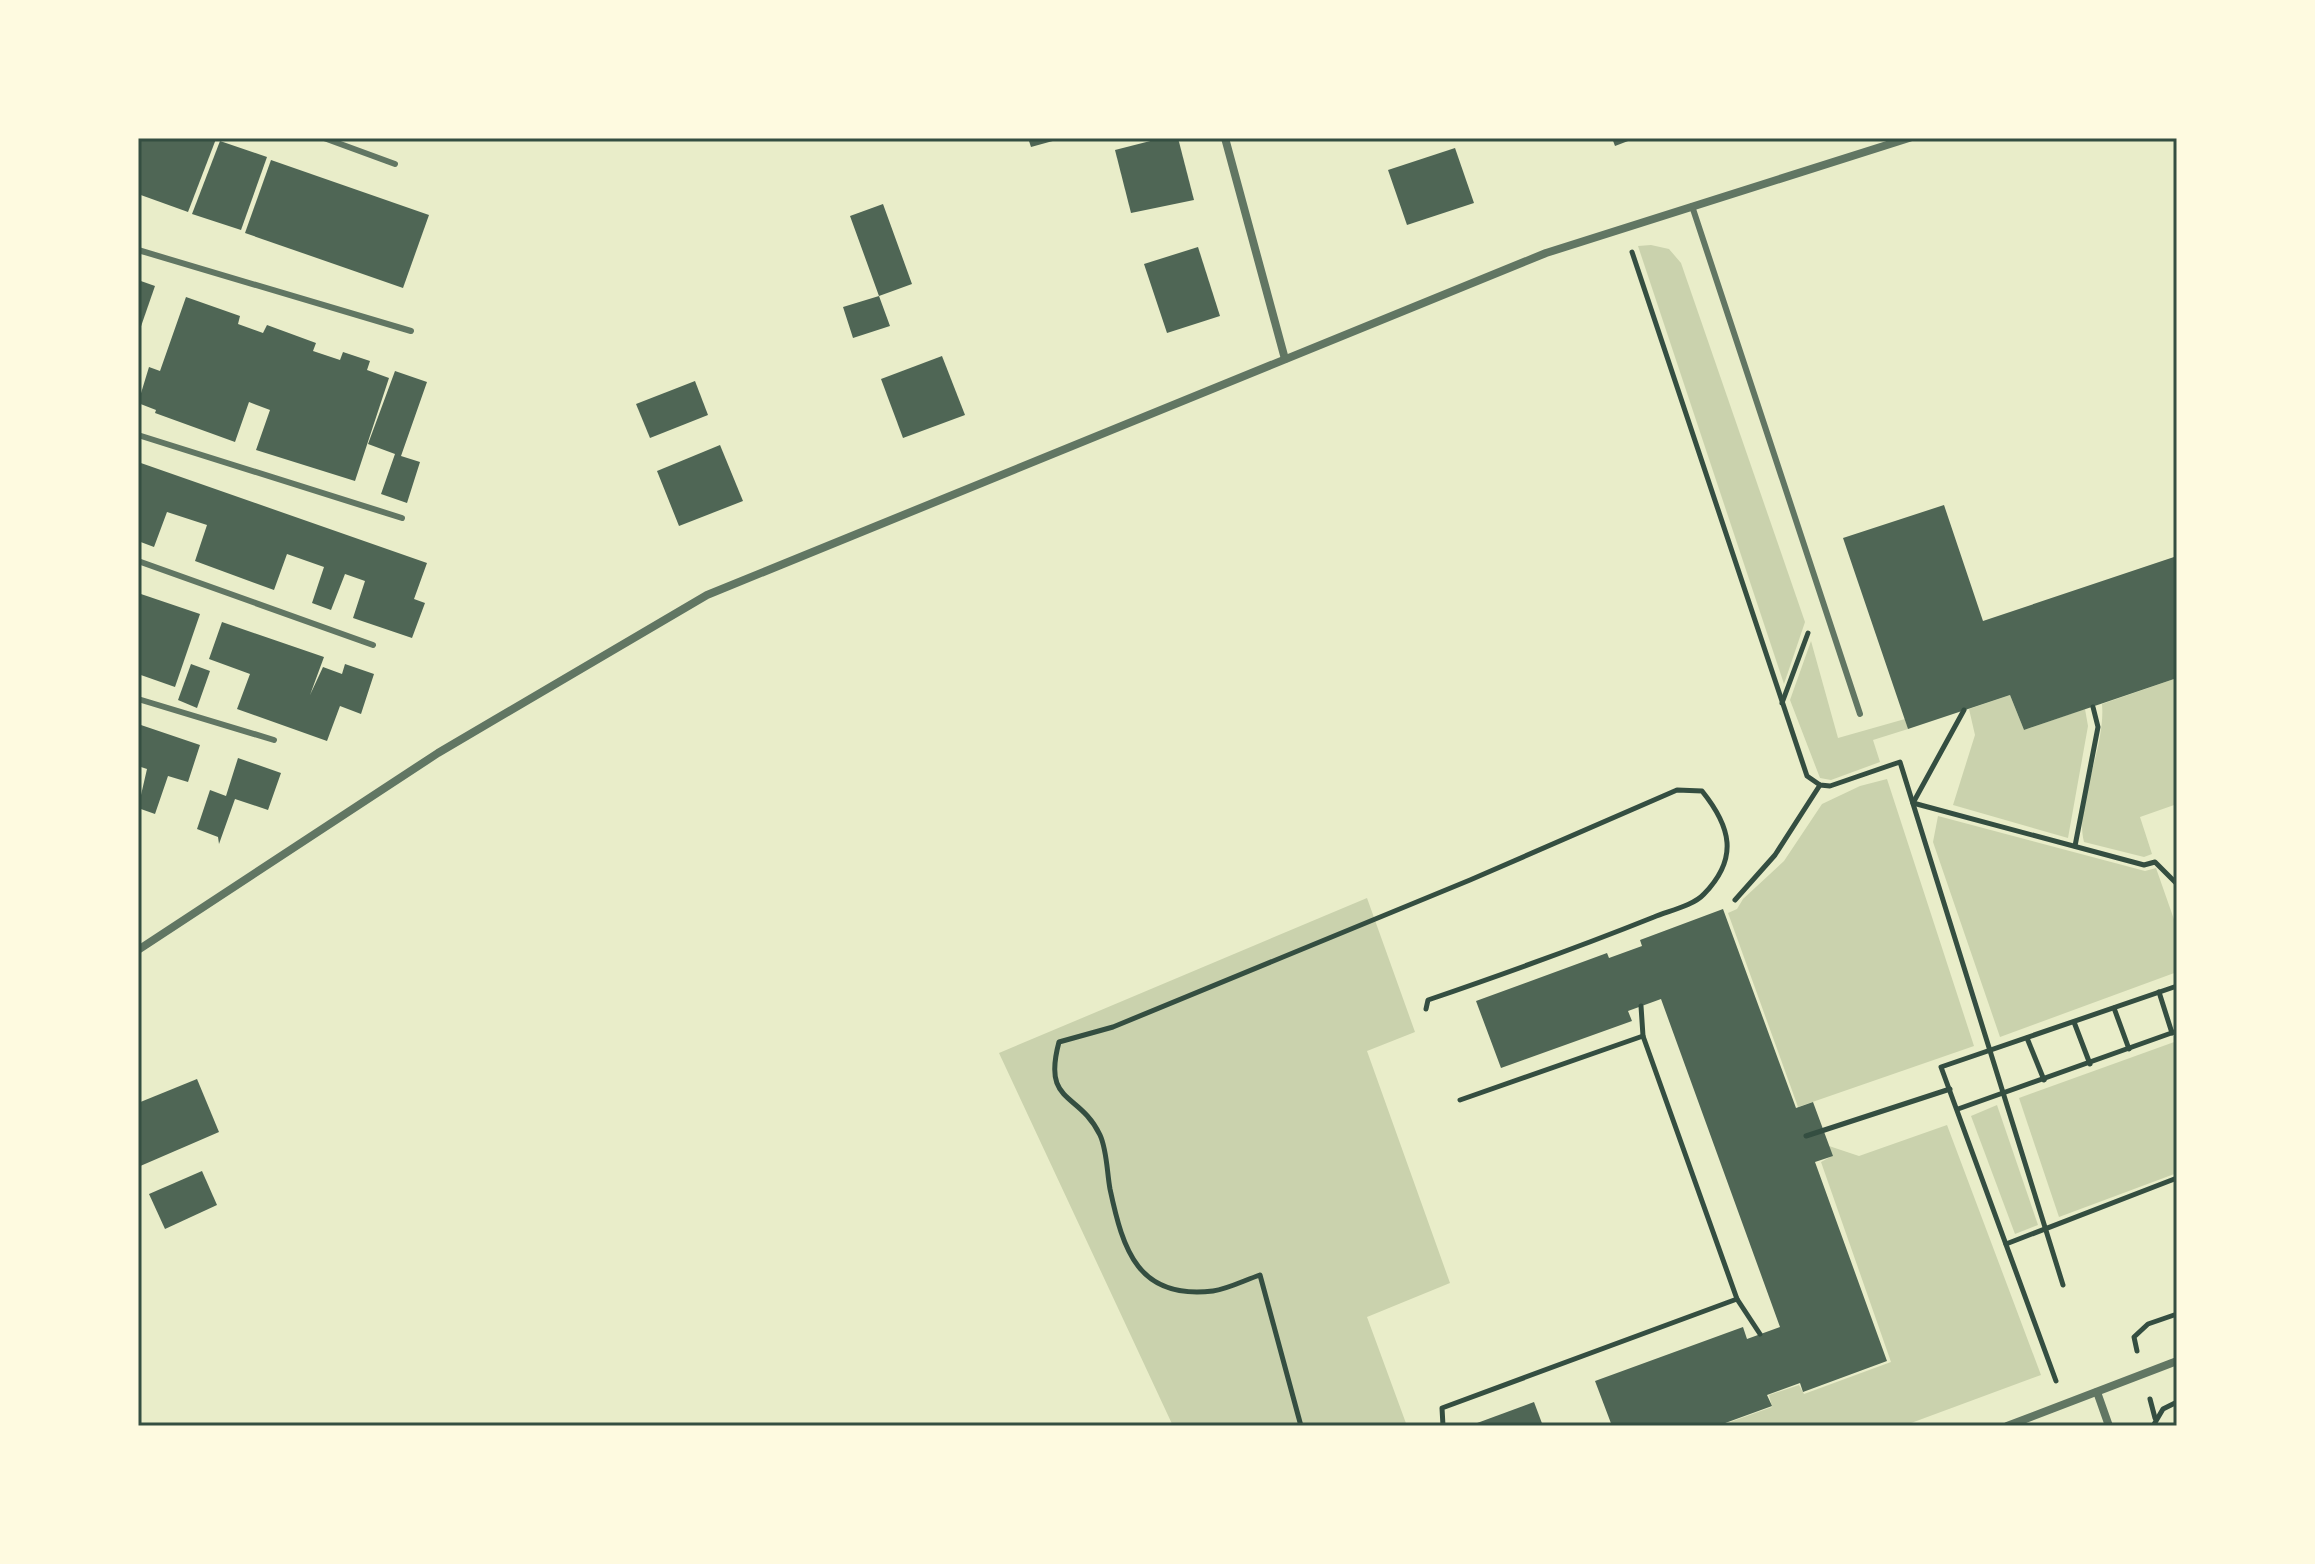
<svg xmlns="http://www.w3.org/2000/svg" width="2315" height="1564" font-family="'PT Sans',sans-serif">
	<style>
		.green { fill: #cad2ad }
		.building { fill: #4f6655 }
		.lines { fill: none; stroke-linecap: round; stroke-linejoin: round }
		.path { stroke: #344e41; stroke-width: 5 }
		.service { stroke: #617663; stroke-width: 6 }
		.minor { stroke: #617663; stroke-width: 8 }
		.neatline { fill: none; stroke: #344e41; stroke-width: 3 }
	</style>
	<rect width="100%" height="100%" fill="#e9edc9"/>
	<!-- green -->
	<g class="green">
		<path d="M1651,245L1669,249L1681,263L1805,622L1784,684L1638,246Z"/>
		<path d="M1811,641L1838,738L1905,719L1908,729L1873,740L1880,762L1831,780L1820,778L1790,700Z"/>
		<path d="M2177,678V804L2140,817L2152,854L2144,857L2084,842C2074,805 2106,748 2102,704Z"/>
		<path d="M2010,695L2024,730L2085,709L2088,726L2068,838L1953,805L1975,735L1969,709Z"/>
		<path d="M1887,779L1974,1046L1798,1107L1728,913L1737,909L1743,899L1784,861L1822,804L1860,786Z"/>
		<path d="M1938,816L2145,871L2156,868L2177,928V972L2000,1037L1933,842Z"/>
		<path d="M1367,898L1415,1032L1367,1051L1450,1283L1367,1317L1407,1426H1173L999,1053Z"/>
		<path d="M2177,1041V1173L2059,1217L2019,1098Z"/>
		<path d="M1997,1105L2038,1225L2015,1234L1971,1116Z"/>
		<path d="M1947,1125L2041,1375L1903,1426H1719L1772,1407L1769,1395L1799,1385L1804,1394L1891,1362L1821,1162L1832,1156L1829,1146L1859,1156Z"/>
	</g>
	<!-- building -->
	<g class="building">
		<path d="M138,138L216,139L188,212L138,194Z"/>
		<path d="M1028,138H1060V139L1031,147Z"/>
		<path d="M1162,138H1178L1194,200L1131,213L1115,150Z"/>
		<path d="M1612,138H1636L1615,146Z"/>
		<path d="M220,141L267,157L241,230L192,214Z"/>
		<path d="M1455,148L1474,203L1407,225L1388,170Z"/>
		<path d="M271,160L429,215L403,288L245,233Z"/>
		<path d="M883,204L912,284L879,296L890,326L853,338L843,307L879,296L850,216Z"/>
		<path d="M1198,247L1220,316L1167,333L1144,264Z"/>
		<path d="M138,280L155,286L138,335Z"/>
		<path d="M186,297L240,316L238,324L263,333L267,325L316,343L313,351L340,360L343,352L370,361L367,370L389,378L355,481L256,450L270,410L249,402L235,442L155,413L156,410L138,403L149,367L160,371Z"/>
		<path d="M942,356L965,415L903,438L881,379Z"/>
		<path d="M395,371L427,382L401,456L420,462L407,503L381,494L395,454L368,444Z"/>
		<path d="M695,381L708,415L650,438L636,404Z"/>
		<path d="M720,445L743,501L679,526L657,471Z"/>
		<path d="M138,462L427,563L414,599L425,603L412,638L353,618L365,581L345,574L331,610L312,603L324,567L287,554L274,590L195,561L207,525L167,512L154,547L138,541Z"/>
		<path d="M1944,505L1983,621L2177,556V678L2024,730L2010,695L1908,729L1843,538Z"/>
		<path d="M138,593L200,614L175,687L138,674Z"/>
		<path d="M222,622L324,657L310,695L323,667L342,674L345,664L374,674L361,714L340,706L327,741L237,709L250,674L209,659Z"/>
		<path d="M191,664L210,671L197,708L178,700Z"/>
		<path d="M138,724L200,745L188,782L168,776L155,814L138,808L147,769L138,766Z"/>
		<path d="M238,758L281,773L268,810L235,799L219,844L218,837L197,829L210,790L226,796Z"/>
		<path d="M1723,909L1796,1108L1813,1102L1833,1156L1815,1162L1887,1361L1803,1392L1800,1383L1767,1395L1772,1406L1717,1426H1612L1595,1381L1743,1327L1747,1339L1780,1327L1661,999L1628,1011L1632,1021L1501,1068L1476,1001L1607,953L1609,958L1642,946L1640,940Z"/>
		<path d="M197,1079L219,1132L138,1167V1103Z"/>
		<path d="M202,1171L217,1205L165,1229L149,1194Z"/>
		<path d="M1534,1402L1543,1426H1469Z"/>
	</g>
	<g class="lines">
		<!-- path -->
		<g class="path">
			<path d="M1632,252L1807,776L1820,785L1830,786L1900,762L2063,1285"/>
			<path d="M1782,703L1808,633"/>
			<path d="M1964,710L1913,803L2144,865L2155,862L2177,884"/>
			<path d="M2075,846L2098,727L2093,707"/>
			<path d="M1735,900L1775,855L1820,785"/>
			<path d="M2159,992L2172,1033"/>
			<path d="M1641,1006L1643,1036"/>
			<path d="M2114,1008L2129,1049"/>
			<path d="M2074,1022L2090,1064"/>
			<path d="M2027,1038L2044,1080"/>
			<path d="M1958,1109L2177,1031"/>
			<path d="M1806,1136L1950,1089"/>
			<path d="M2006,1244L2177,1178"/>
			<path d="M1737,1299L1760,1334"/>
			<path d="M2137,1351L2134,1337L2148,1324L2177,1314"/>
			<path d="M2056,1381L1941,1067L2177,986"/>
			<path d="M2150,1399L2155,1418"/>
			<path d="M1301,1426L1260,1275C1245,1280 1228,1289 1213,1291C1138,1300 1123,1250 1110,1189C1107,1173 1107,1150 1100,1135C1079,1091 1042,1105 1059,1042L1113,1027L1470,880L1677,790L1702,791C1731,827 1739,858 1704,894C1693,906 1668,911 1654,917C1579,947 1504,974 1428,1000L1426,1009"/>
			<path d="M1443,1426L1442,1408L1737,1299L1643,1036L1460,1100"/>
			<path d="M2153,1426L2163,1409L2177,1402"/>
		</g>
		<!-- service -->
		<g class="service">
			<path d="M324,138L395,164"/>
			<path d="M1692,206L1860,714"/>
			<path d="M138,250L411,331"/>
			<path d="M138,435L402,518"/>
			<path d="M138,561L373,645"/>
			<path d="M138,699L274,740"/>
		</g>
		<!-- minor -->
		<g class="minor">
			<path d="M1225,138L1285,359"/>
			<path d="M138,950L438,753L707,595L1546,253L1909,138"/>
			<path d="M2097,1392L2109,1426"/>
			<path d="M2007,1426L2177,1361"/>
		</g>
	</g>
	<!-- border -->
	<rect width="2315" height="1564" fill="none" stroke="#fefae0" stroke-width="280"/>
	<rect x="140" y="140" width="2035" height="1284" class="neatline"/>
</svg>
